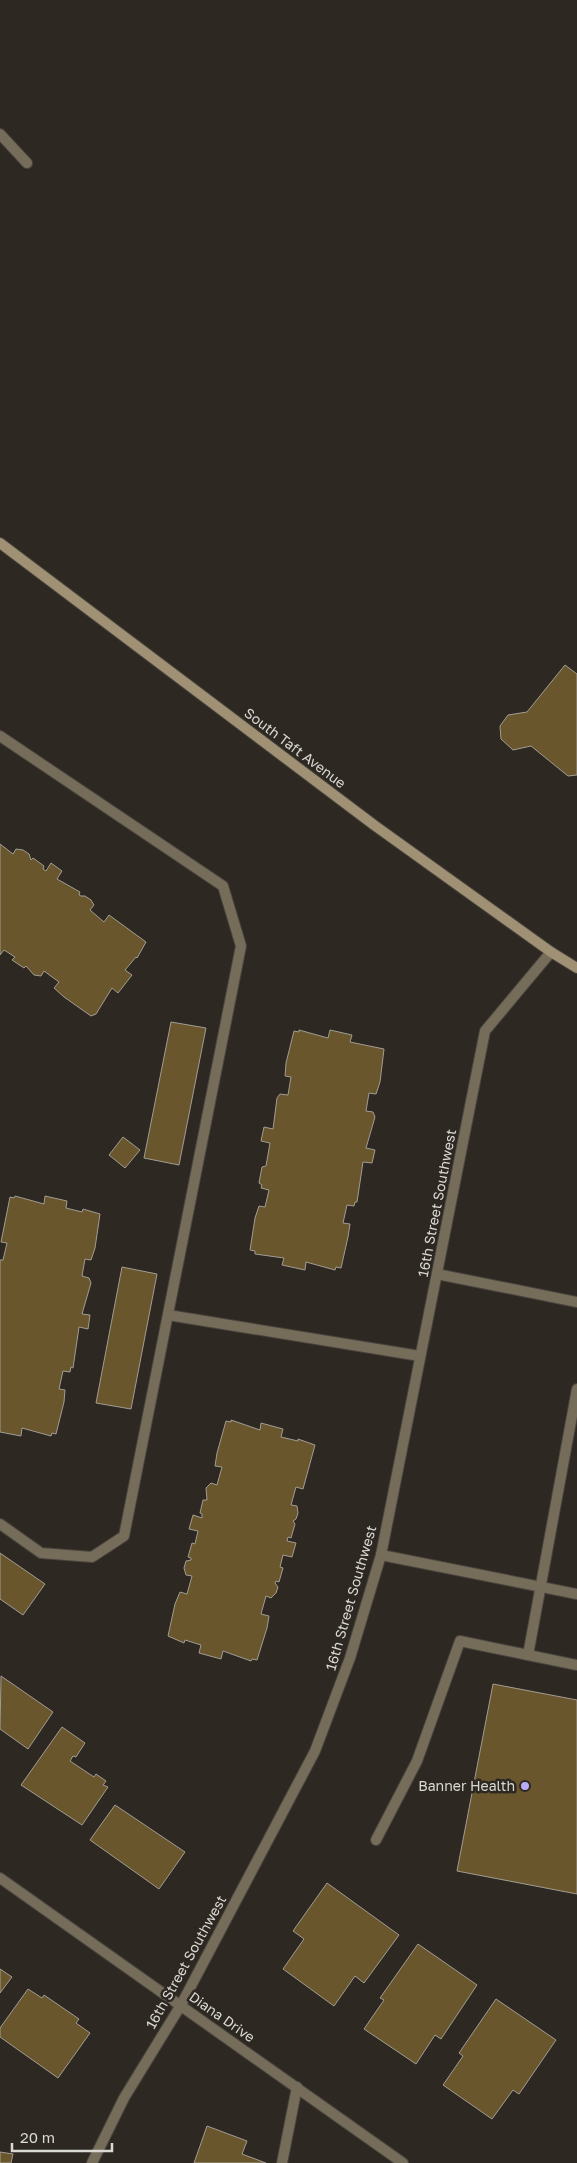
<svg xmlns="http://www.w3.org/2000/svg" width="577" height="2163" font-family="'Golos Text',sans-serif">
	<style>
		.building { fill: #6a562c; stroke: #a19d94 }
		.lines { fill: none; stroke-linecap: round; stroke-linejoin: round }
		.service-casing { stroke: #49453e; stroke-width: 12 }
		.minor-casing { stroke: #49453e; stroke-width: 12 }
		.secondary-casing { stroke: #49453e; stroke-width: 12 }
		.service { stroke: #756c5a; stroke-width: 10 }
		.minor { stroke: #756c5a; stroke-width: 10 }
		.secondary { stroke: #a09174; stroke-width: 10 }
		.poi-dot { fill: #bbaaf6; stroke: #2d2922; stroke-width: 2 }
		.labels { text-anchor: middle; stroke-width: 5; stroke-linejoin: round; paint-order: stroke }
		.street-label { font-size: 14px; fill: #dbd9d4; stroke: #2d2922 }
		.poi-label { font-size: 14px; fill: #dbd9d4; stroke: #2d2922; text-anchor: end }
	</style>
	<rect width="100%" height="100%" fill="#2d2922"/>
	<!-- building -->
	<g class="building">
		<path d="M565,665L577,674V775L568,776L531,746L513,750L501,739L500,726L508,715L527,712Z"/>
		<path d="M0,844L13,854L16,849L23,850L29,854L31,860L33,858L44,866L43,869L46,871L51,863L62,871L57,879L80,892L79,895L81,896H85L91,900L94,905L90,910L104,922L109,915L146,942L137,958L136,957L125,970L132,975L118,993L112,988L96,1014L91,1016L64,997L54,988L59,982L44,971L41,976L34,975L26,966L24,968L12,960L15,957L4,950L0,955Z"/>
		<path d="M171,1022L206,1028L179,1165L144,1158Z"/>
		<path d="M299,1030L328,1038L330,1030L352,1035L350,1042L384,1049L380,1082L376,1094L369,1093L366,1111L373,1112L375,1117L366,1148L375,1150L372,1163L363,1162L357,1202H355L354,1206L347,1205L343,1223L350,1224L348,1237L341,1268L336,1267L335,1270L306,1262L305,1270L282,1265L284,1258L255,1254V1251L250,1250L255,1218L259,1206L265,1207L269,1190L261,1188L262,1185L259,1183L262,1167L266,1166L270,1143L261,1141L264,1127L273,1129L277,1098L280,1094L288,1095L291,1077L285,1076L286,1063L294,1031L299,1032Z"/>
		<path d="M123,1137L140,1150L125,1168L109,1155Z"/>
		<path d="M15,1196L44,1204L45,1196L67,1201L66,1208L82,1212L83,1209L100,1214L95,1248L91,1260L85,1259L82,1276L89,1278L91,1283L82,1314L90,1315L88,1329L79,1327L73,1368L71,1367L70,1372L63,1371L59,1389L65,1390L64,1402L56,1434L52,1433L51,1436L22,1428L21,1436L0,1432V1260H3L7,1243L1,1242L10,1197L14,1198Z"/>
		<path d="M122,1267L157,1274L131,1409L96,1403Z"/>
		<path d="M231,1420L260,1430L261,1423L283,1429L281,1437L298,1441V1439L315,1445L303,1489L296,1487L291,1505L297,1506L298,1513L296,1519L293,1521L295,1524L291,1538L288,1537L287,1541L296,1543L292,1557L283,1555L280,1567L283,1568L279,1582L276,1581L275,1583L278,1587L276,1593L271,1598L266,1596L261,1614L269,1616L267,1628L257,1660L252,1659L251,1661L223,1651L221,1659L199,1653L201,1645L185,1640L184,1643L168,1636L175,1604L180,1592L187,1594L192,1576L186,1575L184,1568L186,1561L191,1560V1558L188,1557L192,1543L195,1544L198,1531L189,1529L193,1515L202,1518V1514L200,1513L203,1500H207L206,1488L211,1483L217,1485L222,1467L215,1466L217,1453L226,1421L231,1422Z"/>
		<path d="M0,1553L45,1584L23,1615L0,1599Z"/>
		<path d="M1,1676L53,1712L28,1749L0,1729Z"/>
		<path d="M493,1684L577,1700V1894L457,1871Z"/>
		<path d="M62,1727L85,1743L76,1757L73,1756L70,1761L94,1777L96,1774L106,1781L103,1785L108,1787L82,1825L21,1785Z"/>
		<path d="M115,1805L185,1852L159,1889L90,1840Z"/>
		<path d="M327,1883L399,1935L364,1983L355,1976L334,2006L283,1969L304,1939L293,1931Z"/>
		<path d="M418,1944L477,1985L441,2039L435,2035L416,2064L364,2029L384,2000L380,1998Z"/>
		<path d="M0,1969L12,1977L0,1993Z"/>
		<path d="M28,1989L42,1998L44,1995L79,2019L76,2023L90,2033L58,2078L0,2037V2028Z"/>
		<path d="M496,1999L556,2040L519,2094L513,2090L492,2119L443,2085L463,2056L459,2053Z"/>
		<path d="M207,2126L247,2141L242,2154L266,2163H194Z"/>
		<path d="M0,2152L13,2154L11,2163H0Z"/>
	</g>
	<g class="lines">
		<!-- service casing -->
		<g class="service-casing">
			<g id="service">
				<path d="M0,134L27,163"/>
				<path d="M0,736L223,886L241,946L124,1536L92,1557L41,1553L0,1524"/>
				<path d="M437,1274L577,1302"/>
				<path d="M168,1315L420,1356"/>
				<path d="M381,1555L577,1594"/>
				<path d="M528,1655L577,1665"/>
				<path d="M376,1840L417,1761L460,1641L528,1655L577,1389"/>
				<path d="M282,2163L297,2087"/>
			</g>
		</g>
		<!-- minor casing -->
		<g class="minor-casing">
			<g id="minor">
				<path d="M0,1878L403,2163"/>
				<path d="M92,2163L124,2098L181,2005L315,1751L350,1658L381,1555L485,1031L551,952"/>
			</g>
		</g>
		<!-- secondary casing -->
		<g class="secondary-casing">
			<path id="secondary" d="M0,543L374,825L551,952L577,968"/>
		</g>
		<!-- service -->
		<use href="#service" class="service"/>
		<!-- minor -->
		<use href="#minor" class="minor"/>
		<!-- secondary -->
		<use href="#secondary" class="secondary"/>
	</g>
	<!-- markers -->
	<circle class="poi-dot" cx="525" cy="1786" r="5"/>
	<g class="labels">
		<!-- street labels -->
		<g class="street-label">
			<text transform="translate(295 748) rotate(37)" y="5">South Taft Avenue</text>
			<text transform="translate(437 1203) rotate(-79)" y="5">16th Street Southwest</text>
			<text transform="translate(351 1598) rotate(-74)" y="5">16th Street Southwest</text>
			<text transform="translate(186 1962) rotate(-61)" y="5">16th Street Southwest</text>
			<text transform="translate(222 2017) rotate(35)" y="5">Diana Drive</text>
		</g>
		<!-- poi labels -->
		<g class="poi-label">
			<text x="515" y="1791">Banner Health</text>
		</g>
	</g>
	<!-- scale -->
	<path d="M12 2143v8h100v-8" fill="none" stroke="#dbd9d4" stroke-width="2.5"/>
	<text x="20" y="2143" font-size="15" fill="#dbd9d4" stroke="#2d2922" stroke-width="4" paint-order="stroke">20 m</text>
</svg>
